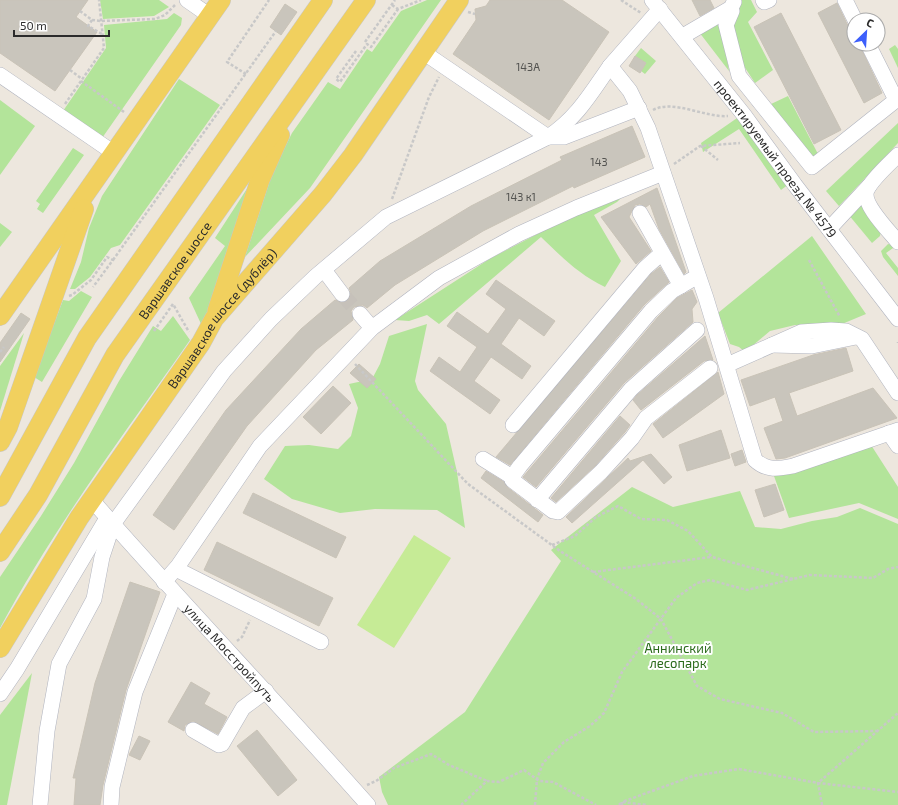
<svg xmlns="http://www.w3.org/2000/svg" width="898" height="805" font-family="'Exo 2',sans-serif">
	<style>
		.green { fill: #b3e49a }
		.pitch { fill: #c6eb96 }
		.building { fill: #c9c5bc; stroke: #c9c3b7 }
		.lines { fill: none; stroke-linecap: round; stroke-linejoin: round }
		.minor-tunnel { stroke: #c6c1ba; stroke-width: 15; stroke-dasharray: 15 8; stroke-linecap: butt }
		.minor-casing { stroke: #b1b4bf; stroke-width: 16 }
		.major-casing { stroke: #c8c8c8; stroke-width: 20 }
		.path { stroke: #c8c8c8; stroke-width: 2.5; stroke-dasharray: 3 2; stroke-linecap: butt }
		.minor { stroke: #fff; stroke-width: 15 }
		.major { stroke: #f1d05e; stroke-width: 19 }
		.labels { text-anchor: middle; stroke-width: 4; stroke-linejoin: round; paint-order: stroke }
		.number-label { font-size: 11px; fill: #52524f }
		.street-label { font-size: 13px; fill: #2b2b2b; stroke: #fff }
		.park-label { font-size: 13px; fill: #2a6a1a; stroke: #fff }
	</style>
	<rect width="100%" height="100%" fill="#ede7de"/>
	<!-- green -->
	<g class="green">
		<path d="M100,0H159L169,7L154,16L103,19Z"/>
		<path d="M427,0H441L310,188L245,257L273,171L292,133L328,82L340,89L367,49L372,52L401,11Z"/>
		<path d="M734,0H751L757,12L748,22L773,70L755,83L723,34L729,71L699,32Z"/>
		<path d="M174,13L182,18L181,25L100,141L61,114L106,48L104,25L167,19Z"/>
		<path d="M895,45L898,49V68L889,49Z"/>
		<path d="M641,48L656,61L645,74L641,71L646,63L635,56Z"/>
		<path d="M179,79L220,105L120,245L111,248L90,277L75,289H70L81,262L89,228L102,196Z"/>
		<path d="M788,96L818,154L812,159L771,104Z"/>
		<path d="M0,100L35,126L0,175Z"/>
		<path d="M740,116L789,184L781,190L739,129L703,152L701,143Z"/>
		<path d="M898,123V143L839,206L826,191Z"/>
		<path d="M73,148L84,155L43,213L37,209L40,204L36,201Z"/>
		<path d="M250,184L209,317L202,326L189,298L225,246L215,238Z"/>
		<path d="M622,197L617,202L594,215L621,261L605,287C578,274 562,257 541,237L439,324L427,315L409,321L395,320L491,258L574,215Z"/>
		<path d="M860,202L881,231L880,236L872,243L848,214Z"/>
		<path d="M0,223L12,232L0,247Z"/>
		<path d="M812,236L866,314L842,324L795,325L770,331L745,352L739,347L730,344L718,313Z"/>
		<path d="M888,244L896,246L886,253L898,268V276L883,257L881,251Z"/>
		<path d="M81,291L92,297L42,382L34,377L63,300L69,301Z"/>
		<path d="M173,316L190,340C124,434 54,527 0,628V577L41,516L74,463L119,381L153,326L161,331Z"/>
		<path d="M427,324L415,381L418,390L446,424L457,472L465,528L437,510L375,509L340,513L292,499L264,479L285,446L309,445L338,449L351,436L358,408L349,384L372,379L380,364L389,336Z"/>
		<path d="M24,333L0,411V366Z"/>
		<path d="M871,445L898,487V519L859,503L789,518L774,476Z"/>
		<path d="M632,487L673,507L740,491L755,527L781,529L812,521L837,517L860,508L898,524V805H388L382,792L379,777L465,712L561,561L551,550Z"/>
		<path d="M32,673L7,805H0V715Z"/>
	</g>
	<!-- pitch -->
	<path class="pitch" d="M414,535L451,558L394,648L357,625Z"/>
	<!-- building -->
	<g class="building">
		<path d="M0,0H88L76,17L97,32L55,91L0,53Z"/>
		<path d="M490,0H562L609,32L549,120L453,54L476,20L475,9L486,6Z"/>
		<path d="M692,0H710L714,8L700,16Z"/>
		<path d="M837,3L847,24L854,32V44H859L882,93L864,103L818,13Z"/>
		<path d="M285,4L297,12L281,35L270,27Z"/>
		<path d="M781,13L841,130L814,144L754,27Z"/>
		<path d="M635,56L646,63L640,73L629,66Z"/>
		<path d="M632,126L645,157L574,188L573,186L483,231L395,285L367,308L363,305L354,307L351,311L353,320L316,350L247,426L174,530L153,515L226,410L301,329L335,300L343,303L348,301L351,293L349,288L380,261L471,206L562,160L560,157Z"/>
		<path d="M657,188L686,272L684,274L659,229L650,204L646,207L640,204L635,205L629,217L651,251L636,264L601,217Z"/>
		<path d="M660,267L669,282L644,305L510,465L496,457L651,274Z"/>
		<path d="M496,280L555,321L544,336L519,318L501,344L531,366L522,379L491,357L474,381L500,400L490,414L430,371L439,357L460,372L477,347L447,326L457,312L488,334L506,309L486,294Z"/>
		<path d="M692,290L697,302L692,309L693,322L624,383L536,487L523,477L658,317L677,298Z"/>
		<path d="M21,313L30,319L0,362V343Z"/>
		<path d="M705,336L713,360L704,361L641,410L633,400L637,395Z"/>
		<path d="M846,348L853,371L789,393L797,416L873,388L897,418L785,458L776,459L764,428L783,421L775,397L750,406L741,380L813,355Z"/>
		<path d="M359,364L376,379L367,388L350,373Z"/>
		<path d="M718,372L724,394L663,438L653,424Z"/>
		<path d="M333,386L351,403L321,434L303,417Z"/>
		<path d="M620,416L630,425L625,432L595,466L556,502L551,498Z"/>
		<path d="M721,430L730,458L687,471L679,445Z"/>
		<path d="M742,450L746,462L735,466L731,454Z"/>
		<path d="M651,454L672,477L664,484L643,460L572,523L566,517L628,458L630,461Z"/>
		<path d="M486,471L504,482L507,487L543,515L538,522L481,478Z"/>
		<path d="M775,484L784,510L764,517L755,490Z"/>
		<path d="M253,493L346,537L336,558L243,513Z"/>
		<path d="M217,542L333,598L319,626L204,570Z"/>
		<path d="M130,582L160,592L126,690L103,785L100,805H74L76,778H73L95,683Z"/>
		<path d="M191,682L210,693L204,704L227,717L218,734L193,721L185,725L184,731L168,722Z"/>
		<path d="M257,730L297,780L278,796L237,746Z"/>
		<path d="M139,736L150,741L140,760L129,755Z"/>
	</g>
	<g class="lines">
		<!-- minor-tunnel -->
		<path class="minor-tunnel" d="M342,294L360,314"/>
		<!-- minor casing -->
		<g class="minor-casing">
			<g id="minor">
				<path d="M187,0L210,16"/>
				<path id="s1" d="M652,0L744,115L795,185L898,319"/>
				<path d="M763,0L764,2L769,0"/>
				<path d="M845,0L855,20"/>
				<path d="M731,8L732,11L726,25L739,76L812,167L896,100L868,44"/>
				<path d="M660,9L610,66L630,91L648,128L706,298L755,460C767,471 778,469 793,466L898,430"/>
				<path d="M683,36L731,8L734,2"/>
				<path d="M423,52L548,137H564L639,108"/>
				<path d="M0,75L114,153"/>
				<path d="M898,155C889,164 872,179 867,190C861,203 889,231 898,242"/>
				<path d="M640,213L681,286"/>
				<path d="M829,229L869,186"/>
				<path d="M324,270L342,294"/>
				<path d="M698,276L672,291L651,311L520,466L512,477V480L553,511L558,512L601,472L632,438L646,418L710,368"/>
				<path d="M360,314L372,328"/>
				<path d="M772,345L812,346L856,337"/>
				<path d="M727,365L801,332L831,330L846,331L862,339L898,393"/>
				<path d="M513,425L645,268L662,253"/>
				<path d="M889,433L898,446"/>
				<path d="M483,459L512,477"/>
				<path id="s2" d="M91,499C182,603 277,702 368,805"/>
				<path d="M537,500L631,389L697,330"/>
				<path d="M176,569L321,642"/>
				<path d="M164,582L178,566L260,446L372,328L439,278L519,234L576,208L663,173"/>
				<path d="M0,694L17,669L107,518"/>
				<path d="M193,730L219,745L222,744L243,708L266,691"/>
				<path d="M40,805L47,731L59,664L94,599L102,557L113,524L224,371L271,319L316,276L386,217L548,137C577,118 591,93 610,66"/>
				<path d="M111,805L112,787L135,692L175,594"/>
			</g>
		</g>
		<!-- major casing -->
		<g class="major-casing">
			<g id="major">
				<path d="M217,311L260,180L280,135"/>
				<path d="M0,316L221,0"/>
				<path d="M0,442L8,427L84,209"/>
				<path d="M0,497L87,338L323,0"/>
				<path id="s3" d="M0,552L38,495L115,355L366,0"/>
				<path id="s4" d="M0,648L79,518L201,343L214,319L323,194L353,155L459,0"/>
			</g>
		</g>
		<!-- path -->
		<g class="path">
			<path d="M621,0L641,13"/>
			<path d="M392,5L398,9L421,0"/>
			<path d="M80,11L92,20L101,21L155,19L165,15L175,5"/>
			<path d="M468,12L475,14"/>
			<path d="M92,20L88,26L102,34"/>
			<path d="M365,42L395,0"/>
			<path d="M356,51L336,79L340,82L367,44L371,47L398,9"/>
			<path d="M70,70L82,79"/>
			<path d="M246,74L227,62L269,0"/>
			<path d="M81,81L124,112"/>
			<path d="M65,104L104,48L99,0"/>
			<path d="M653,110C674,99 705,118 728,116"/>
			<path d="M701,146L718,160"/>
			<path d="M674,164L700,146L740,143"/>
			<path d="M392,199L429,97L439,77"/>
			<path d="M113,260L276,31"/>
			<path d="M809,260L840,317"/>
			<path d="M69,296L72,295L91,280L107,257L113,260L93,287"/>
			<path d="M154,331L173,304L189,332"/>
			<path d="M898,342V343"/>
			<path d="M0,352L4,347"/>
			<path d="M355,364L468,484L560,551L636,599L661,619L697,686L720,699L782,713L814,732L878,731"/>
			<path d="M552,545L575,536L596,517L618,506L641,519L667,520L688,531L712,557L793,579"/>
			<path d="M593,572L711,557"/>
			<path d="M237,641L242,637L250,620"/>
			<path d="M367,785L376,781L394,768L431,754L449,765L487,781"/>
			<path d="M461,805L487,781L499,782L524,770L539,781L553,782L596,805"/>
			<path d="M535,805L537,779L543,763L564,742L590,726L604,713L622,672L676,598L697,583L710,580L747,590L810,575L873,578L888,569L898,567"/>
			<path d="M619,805L622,802L647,805"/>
			<path d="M622,805V802L693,776L739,769L818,783L898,792"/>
			<path d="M822,805L818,783L898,713"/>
		</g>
		<!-- minor -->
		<use href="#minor" class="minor"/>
		<!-- major -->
		<use href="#major" class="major"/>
	</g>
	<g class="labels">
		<!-- number labels -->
		<g class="number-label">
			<text x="528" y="71">143А</text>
			<text x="599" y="166">143</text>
			<text x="521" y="201">143 к1</text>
		</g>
		<!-- street labels -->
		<g class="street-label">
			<text dy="5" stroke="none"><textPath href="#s1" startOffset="201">проектируемый проезд № 4579</textPath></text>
			<text dy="5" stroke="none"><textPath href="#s3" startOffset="332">Варшавское шоссе</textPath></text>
			<text dy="5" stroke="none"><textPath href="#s4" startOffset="398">Варшавское шоссе (дублёр)</textPath></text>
			<text dy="5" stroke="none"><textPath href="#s2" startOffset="207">улица Мосстройпуть</textPath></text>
		</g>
		<!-- park labels -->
		<g class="park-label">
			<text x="678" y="653">Аннинский<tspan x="678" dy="15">лесопарк</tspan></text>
		</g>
	</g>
	<!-- north arrow -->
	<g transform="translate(866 32) rotate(25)"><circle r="19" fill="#ffffff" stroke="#aaaaaa"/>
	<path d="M0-3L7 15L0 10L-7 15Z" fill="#3d5ffb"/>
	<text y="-6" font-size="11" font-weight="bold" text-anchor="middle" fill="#2b2b2b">С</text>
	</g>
	<!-- scale -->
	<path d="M14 30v6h95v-6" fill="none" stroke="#2b2b2b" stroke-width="2"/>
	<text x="20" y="30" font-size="12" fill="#2b2b2b" stroke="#ffffff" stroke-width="3" paint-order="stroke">50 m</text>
</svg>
